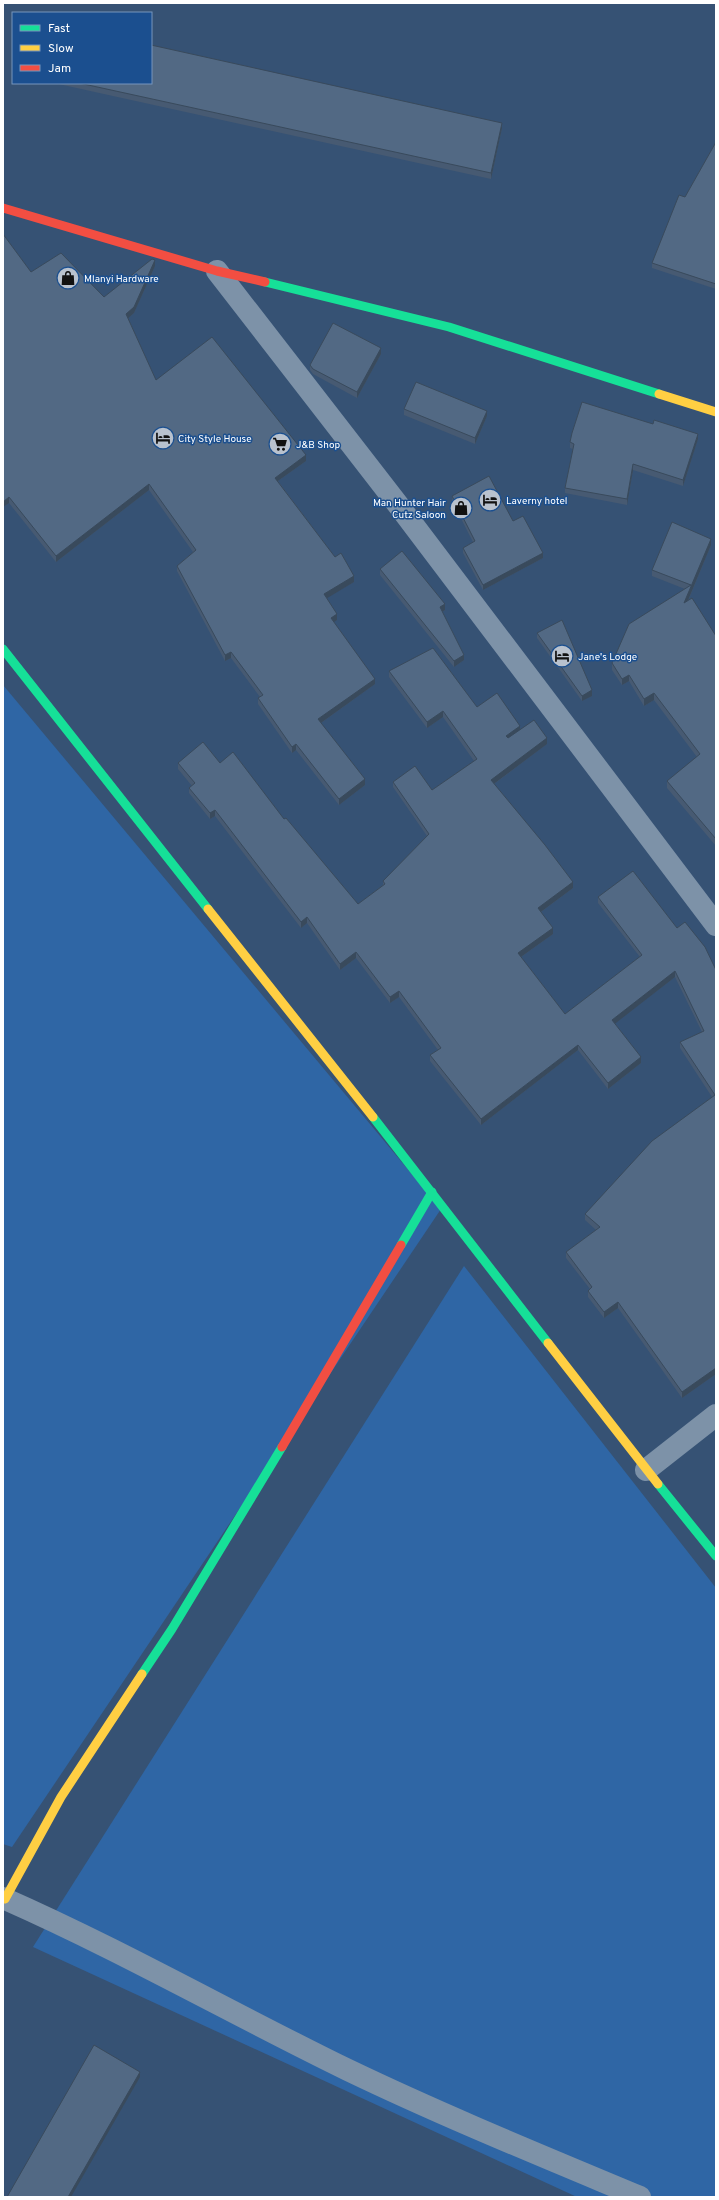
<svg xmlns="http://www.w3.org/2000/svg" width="719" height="2200" font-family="Overpass,sans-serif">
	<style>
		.green { fill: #2f66a5 }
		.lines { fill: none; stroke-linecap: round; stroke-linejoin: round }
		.street { stroke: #7d92a8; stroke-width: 22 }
		.fast { stroke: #16e098; stroke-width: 9 }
		.slow { stroke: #ffcf43; stroke-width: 9 }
		.jam { stroke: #f24e42; stroke-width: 9 }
		.wall { fill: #475a72 }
		.shaded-wall { fill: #394a5c }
		.building { fill: #526984; stroke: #394a5c }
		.labels { text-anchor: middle; stroke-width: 3; stroke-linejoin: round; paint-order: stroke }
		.poi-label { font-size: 10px; fill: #fff; stroke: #1b4f8f; text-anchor: start }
	</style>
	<rect width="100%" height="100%" fill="#365274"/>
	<!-- green -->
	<g class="green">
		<path d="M3,685L441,1209L12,1847L3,1844Z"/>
		<path d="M464,1266L716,1588V2197H577L33,1947Z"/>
	</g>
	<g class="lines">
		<!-- street -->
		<g class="street">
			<path d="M217,271L399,506L716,925"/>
			<path d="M646,1470L716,1415"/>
			<path d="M3,1898C121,1950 233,2014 348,2070C444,2116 542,2156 640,2197"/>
		</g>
		<!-- fast -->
		<g class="fast">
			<path d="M265,282L449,327L659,394"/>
			<path d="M3,649L208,909"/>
			<path d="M373,1117L548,1343"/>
			<path d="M401,1245L432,1192"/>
			<path d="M658,1484L716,1556"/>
			<path d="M142,1674L172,1629L282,1447"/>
		</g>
		<!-- slow -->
		<g class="slow">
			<path d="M659,394L716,412"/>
			<path d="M208,909L373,1117"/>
			<path d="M548,1343L658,1484"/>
			<path d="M5,1899L61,1797L142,1674"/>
		</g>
		<!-- jam -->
		<g class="jam">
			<path d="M3,208L217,271L265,282"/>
			<path d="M282,1447L401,1245"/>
		</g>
	</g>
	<!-- wall -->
	<g class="wall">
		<path d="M54,83H151L502,128L491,179Z"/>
		<path d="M716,142V289L652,268V263L685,197Z"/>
		<path d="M155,266L134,313L128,318L156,380L306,461L278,481L354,582L326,598L337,620L334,622L375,684L321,723L365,785L339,805L296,750L292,753L258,704V698L260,697L231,658L225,661L177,571V566L193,552L149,490L56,562L9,503L3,507L31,272L104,297Z"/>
		<path d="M381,354L357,398L313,374L310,370V365Z"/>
		<path d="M404,409L487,416L475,444L404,415Z"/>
		<path d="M698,439L683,486L633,470L627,505L565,493V488L573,449L570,448V442Z"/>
		<path d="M452,496L513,521L543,558L483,590L463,553V548L473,542L452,501Z"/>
		<path d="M711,545L688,601L716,636V846L667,788V781L697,757L654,700L644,706L629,681L622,685L612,670V663L685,589L652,576V570Z"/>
		<path d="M380,569L445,610L442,612L464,660L454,667L380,575Z"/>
		<path d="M537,633L592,696L582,701L537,638Z"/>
		<path d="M389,671L477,707L547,744L494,784L573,888L541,912L553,934L521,957L565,1014L640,957L598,903V897L677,928L716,970V1374L682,1398L618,1308L604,1318L588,1297V1291L590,1289L566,1258V1252L596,1230L585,1220V1214L712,1097L680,1048V1042L702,1032L675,977L615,1023L641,1063L608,1089L578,1050L481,1125L430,1061V1055L438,1050L399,997L390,1003L356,958L340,970L307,923L301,928L215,816L210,819L189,793V788L192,786L178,769V763H220L284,819L358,904L383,885V881L427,836L393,787V782L432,790L474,761L443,717L427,728L389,677Z"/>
	</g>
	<!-- shaded-wall -->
	<g class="shaded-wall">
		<path d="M502,123V128L491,179V173Z"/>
		<path d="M155,260V266L134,313L126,320V314Z"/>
		<path d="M381,348V354L357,398V392Z"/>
		<path d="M487,411V416L475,444V438Z"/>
		<path d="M698,434V439L683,486V480Z"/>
		<path d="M306,455V461L275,483V478Z"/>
		<path d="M633,464V470L627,505V499Z"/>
		<path d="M149,484V490L56,562V556Z"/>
		<path d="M9,497V503L3,507V502Z"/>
		<path d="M711,539V545L684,610V603Z"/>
		<path d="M543,553V558L483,590V585Z"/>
		<path d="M354,576V582L324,600V594Z"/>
		<path d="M445,604V610L440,613V607Z"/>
		<path d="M337,614V620L331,624V618Z"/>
		<path d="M231,652V658L225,661V655Z"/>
		<path d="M464,655V660L454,667V661Z"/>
		<path d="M629,675V681L622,685V679Z"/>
		<path d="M375,679V684L318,725V719Z"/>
		<path d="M592,690V696L582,701V696Z"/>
		<path d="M654,693V700L644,706V699Z"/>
		<path d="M443,711V717L427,728V722Z"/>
		<path d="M520,726V732L506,741V736Z"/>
		<path d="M547,738V744L491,786V780Z"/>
		<path d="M296,744V750L292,753V747Z"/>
		<path d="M365,779V785L339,805V799Z"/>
		<path d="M215,810V816L210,819V813Z"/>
		<path d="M573,882V888L538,914V908Z"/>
		<path d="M307,917V923L301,928V922Z"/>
		<path d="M553,928V934L518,959V953Z"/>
		<path d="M356,952V958L340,970V964Z"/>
		<path d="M675,971V977L612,1026V1020Z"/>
		<path d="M399,991V997L390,1003V997Z"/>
		<path d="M578,1045V1050L481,1125V1119Z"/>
		<path d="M641,1057V1063L608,1089V1083Z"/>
		<path d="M618,1302V1308L604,1318V1312Z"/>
		<path d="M716,1368V1374L682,1398V1392Z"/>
		<path d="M140,2072V2077L71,2197H68Z"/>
	</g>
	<!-- building -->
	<g class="building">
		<path d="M151,45L502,123L491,173L79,83H151Z"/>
		<path d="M716,142V284L652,263L679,195L685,197Z"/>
		<path d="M3,234L31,272L61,253L104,297L152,259L155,260L134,307L126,314L156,380L212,337L306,455L275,478L335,557L341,553L354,576L324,594L337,614L331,618L375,679L318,719L365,779L339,799L296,744L292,747L258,698L263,695L231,652L225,655L177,566L196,550L149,484L56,556L9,497L3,502Z"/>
		<path d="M333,323L381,348L357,392L313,369L310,365Z"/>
		<path d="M416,382L487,411L475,438L404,409Z"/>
		<path d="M582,402L653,424L654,420L698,434L683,480L633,464L627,499L565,488L574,444L570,442L572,433Z"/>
		<path d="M489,476L513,521L523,516L543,553L483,585L463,548L475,541L452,496Z"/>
		<path d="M672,522L711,539L684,603L692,598L716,636V839L667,781L700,754L654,693L644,699L629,675L622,679L612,663L629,624L691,585L652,570Z"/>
		<path d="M402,551L445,604L440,607L464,655L454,661L380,569Z"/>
		<path d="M562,620L592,690L582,696L537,633Z"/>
		<path d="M433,648L477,707L497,693L520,726L506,736L508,738L534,720L547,738L491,780L545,845L573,882L538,908L553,928L518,953L565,1014L642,955L598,897L633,871L677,928L685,922L705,947L716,970V1368L682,1392L618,1302L604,1312L588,1291L592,1287L566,1252L600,1227L585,1214L652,1141L715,1095L680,1042L704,1031L675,971L612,1020L641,1057L608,1083L578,1045L481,1119L430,1055L441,1048L399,991L390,997L356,952L340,964L307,917L301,922L215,810L210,813L189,788L195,783L178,763L203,742L220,763L233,752L284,819L286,818L358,904L385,884L383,881L429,834L393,782L415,766L432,790L477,759L443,711L427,722L389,671Z"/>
		<path d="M94,2045L140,2072L68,2197H7Z"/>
	</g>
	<!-- icons -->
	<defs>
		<g id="shop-disc" transform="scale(1.15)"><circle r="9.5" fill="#b9c2ce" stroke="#1b4f8f"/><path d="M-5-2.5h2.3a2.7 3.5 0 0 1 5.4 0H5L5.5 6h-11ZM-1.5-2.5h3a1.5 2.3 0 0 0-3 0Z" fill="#111"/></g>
		<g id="hotel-disc" transform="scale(1.15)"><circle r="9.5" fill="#b9c2ce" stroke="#1b4f8f"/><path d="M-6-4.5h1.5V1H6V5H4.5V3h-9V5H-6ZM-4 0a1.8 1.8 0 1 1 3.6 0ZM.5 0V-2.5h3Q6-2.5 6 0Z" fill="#111"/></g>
		<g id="supermarket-disc" transform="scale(1.15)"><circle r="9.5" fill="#b9c2ce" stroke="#1b4f8f"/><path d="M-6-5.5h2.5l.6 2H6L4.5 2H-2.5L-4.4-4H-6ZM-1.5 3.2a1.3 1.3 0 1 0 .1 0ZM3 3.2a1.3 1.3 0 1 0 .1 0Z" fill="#111"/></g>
	</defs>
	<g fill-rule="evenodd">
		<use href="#shop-disc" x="68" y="278"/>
		<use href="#hotel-disc" x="163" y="438"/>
		<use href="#supermarket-disc" x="280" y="444"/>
		<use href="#hotel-disc" x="490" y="500"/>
		<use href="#shop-disc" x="461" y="508"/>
		<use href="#hotel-disc" x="562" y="656"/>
	</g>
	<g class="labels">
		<!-- poi labels -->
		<g class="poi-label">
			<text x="84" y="282">Mlanyi Hardware</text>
			<text x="178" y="442">City Style House</text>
			<text x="296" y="448">J&amp;B Shop</text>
			<text x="506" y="504">Laverny hotel</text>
			<text x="446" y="506" text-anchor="end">Man Hunter Hair<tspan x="446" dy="12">Cutz Saloon</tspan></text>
			<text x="578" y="660">Jane's Lodge</text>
		</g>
	</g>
	<!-- border -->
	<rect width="719" height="2200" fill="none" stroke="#ffffff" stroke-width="8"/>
	<!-- legend -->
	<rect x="12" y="12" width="140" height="72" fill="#1b4f8f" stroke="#7695bc"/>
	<rect x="20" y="25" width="20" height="6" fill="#16e098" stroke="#7695bc"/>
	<text x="48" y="32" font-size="12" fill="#ffffff">Fast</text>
	<rect x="20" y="45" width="20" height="6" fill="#ffcf43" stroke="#7695bc"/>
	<text x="48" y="52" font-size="12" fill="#ffffff">Slow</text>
	<rect x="20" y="65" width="20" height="6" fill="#f24e42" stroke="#7695bc"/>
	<text x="48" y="72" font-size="12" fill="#ffffff">Jam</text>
</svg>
